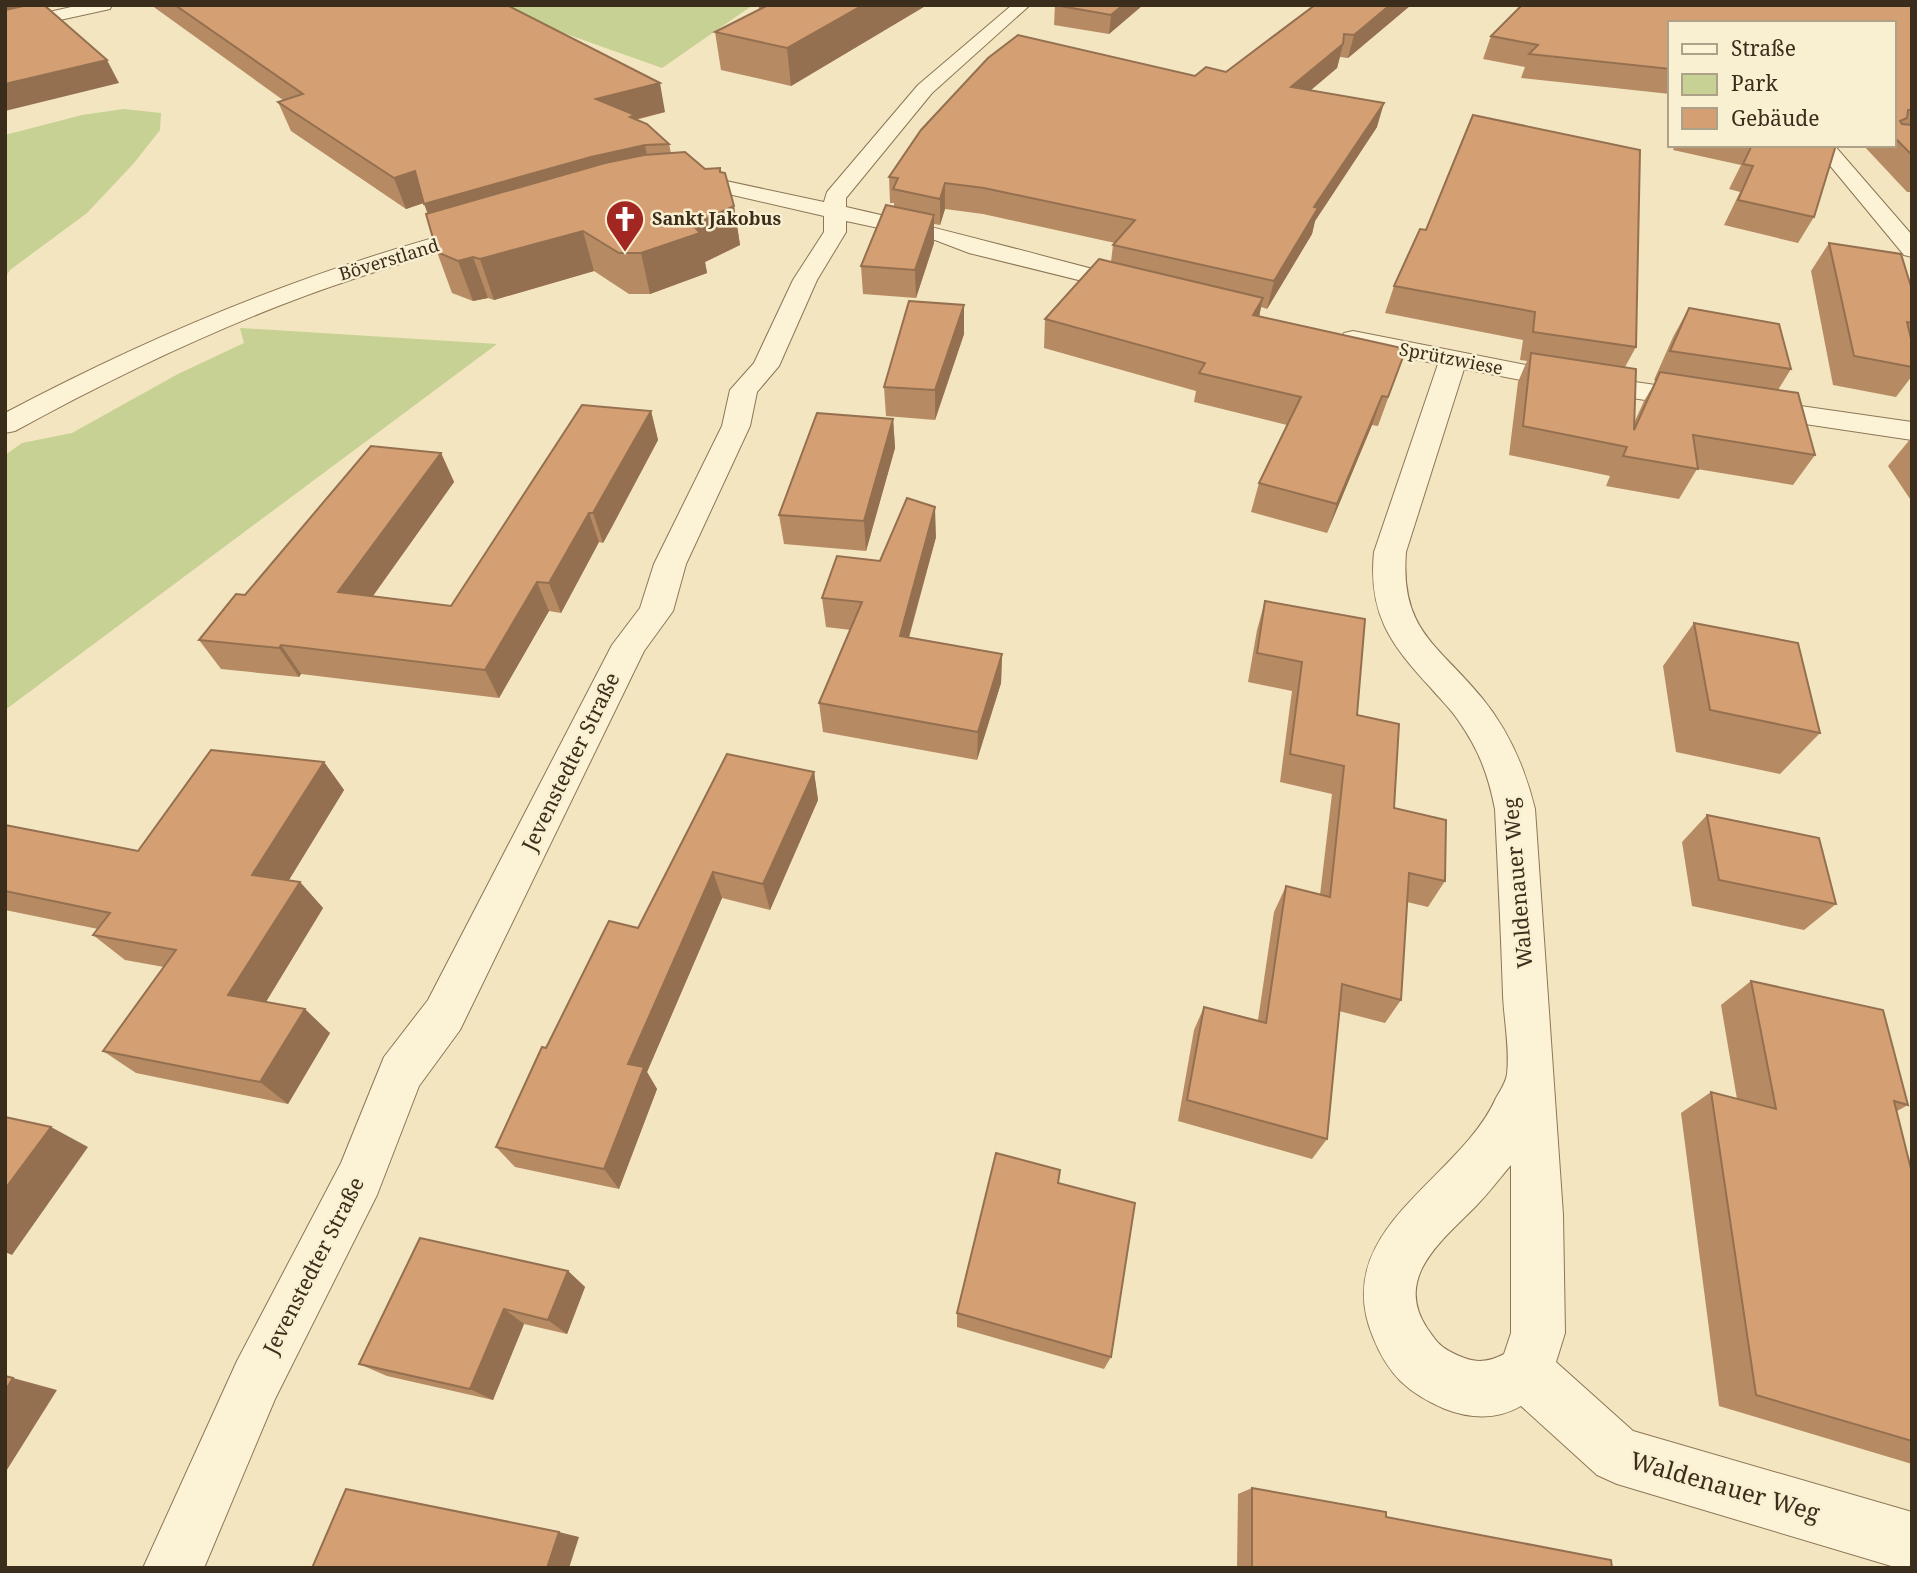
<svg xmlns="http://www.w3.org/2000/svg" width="1917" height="1573" font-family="'Noto Serif',serif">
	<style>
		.green { fill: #c7d193 }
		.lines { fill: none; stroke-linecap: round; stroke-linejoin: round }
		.street-casing { stroke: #8d7656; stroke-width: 2 }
		.street { fill: #fcf2d5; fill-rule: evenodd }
		.wall { fill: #b68a63 }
		.shaded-wall { fill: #947050 }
		.building { fill: #d4a073; stroke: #947050; stroke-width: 2 }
		.labels { text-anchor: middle; stroke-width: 5; stroke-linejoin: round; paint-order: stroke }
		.far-poi-label { font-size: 18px; font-weight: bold; fill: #3b2d1c; stroke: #f9efd1; text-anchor: start }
		.far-street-label { font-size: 18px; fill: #3b2d1c; stroke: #f9efd1 }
		.street-label { font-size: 21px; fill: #3b2d1c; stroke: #f9efd1 }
		.near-street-label { font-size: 24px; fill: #3b2d1c; stroke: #f9efd1 }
	</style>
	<rect width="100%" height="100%" fill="#f2e5c0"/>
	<!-- green -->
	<g class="green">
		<path d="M485,5H753L662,68Z"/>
		<path d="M124,109L161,113L160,130L134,163L87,213L10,270L5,278V135L82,115Z"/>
		<path d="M240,328L497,344L5,710V455L22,443L72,433L178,374L244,343Z"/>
	</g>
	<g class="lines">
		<!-- street casing -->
		<g class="street-casing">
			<g id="street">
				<path d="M80,5H112L110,9L5,32V22Z"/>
				<path d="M1012,5H1030L932,93L846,198V207C946,229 1044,257 1144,282L1147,287L1144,292L1135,294L969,253L935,240L846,221V232L817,280L779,366L757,392L750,426L686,564L673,611L644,651L460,1030L419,1086L377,1195L275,1399L204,1568H143L237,1361L341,1163L384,1057L428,1000L612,645L640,608L654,564L722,426L730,390L754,363L793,280L824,232V216L698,187L671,186L668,181L671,176L698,175L824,202L827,192L918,85Z"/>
				<path d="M1813,145H1834L1912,235V257L1904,255Z"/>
				<path d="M486,224L494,226L497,231L494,236C422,257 350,278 281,305C189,341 101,384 15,431L5,433V413C158,332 318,266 486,224Z"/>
				<path d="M1353,331L1552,370L1912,422V440L1552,386L1464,369L1406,552C1400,631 1438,644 1482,698C1509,731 1525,768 1535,809L1563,1215L1565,1333L1556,1362L1633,1431L1912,1512V1568H1898L1617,1484L1597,1475L1521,1406C1497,1420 1471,1419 1445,1409C1408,1393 1388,1375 1373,1337C1328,1229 1460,1180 1496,1098C1500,1091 1506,1082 1507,1074C1510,1049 1504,1020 1503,995C1501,933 1498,871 1495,809C1488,774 1479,750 1458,720C1450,708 1439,698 1430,687C1390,644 1368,613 1374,552L1438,364L1344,345L1340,339L1344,333ZM1511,1165V1333L1504,1354C1484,1365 1469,1362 1449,1351C1438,1345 1434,1338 1427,1328C1393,1277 1443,1240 1476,1206C1488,1194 1499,1179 1511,1165Z"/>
			</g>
		</g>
		<!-- street -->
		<use href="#street" class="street"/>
	</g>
	<!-- wall -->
	<g class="wall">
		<path d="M151,5H507L665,112L636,120L669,144L671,153L705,169L720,172L734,206L740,245L705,262L707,273L650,294H629L594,271L494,300L488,298L473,301L452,293L437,252L428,213L424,203L406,209L291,131L278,102L283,100Z"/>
		<path d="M759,5H927L791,86L721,70L715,32L759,10Z"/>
		<path d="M1055,5H1143L1109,34L1054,25Z"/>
		<path d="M1411,5L1348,58L1340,57L1337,68L1311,90L1377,127L1315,221L1312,234L1267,309L1261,307L1259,317L1406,349L1378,426L1372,425L1327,533L1251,512L1259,483L1287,425L1194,402L1196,391L1044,348L1045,319L1111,262L1113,245L1115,243L983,214L945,209L940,225L934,224V243L916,298L863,294L861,266L894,207V203H890L889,177L1195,76L1226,72Z"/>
		<path d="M1522,5H1912V192H1907L1863,145H1894V23H1670V94L1521,78L1525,67L1483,59L1491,36Z"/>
		<path d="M1675,145H1836L1814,217L1798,243L1724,225L1740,192L1729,189L1741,165L1673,150Z"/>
		<path d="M1420,229L1636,347L1625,367L1634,423L1644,401L1656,381L1654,380L1673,337L1689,308L1791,369L1778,390L1815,455L1793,485L1697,469L1679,499L1606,486L1610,476L1509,455L1518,382L1527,361L1520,360L1523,340L1385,313L1394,286Z"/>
		<path d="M1829,243L1912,290V376L1896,397L1833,385L1811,271Z"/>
		<path d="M964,334L935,420L886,416L884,387Z"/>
		<path d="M651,411L658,440L612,527L603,543L599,542L561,613L549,611L499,698L301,674L299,677L221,669L199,640L245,595L441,453L454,482L373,596L451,606Z"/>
		<path d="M893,419L895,448L866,551L784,544L779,515Z"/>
		<path d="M1912,437V502L1888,466Z"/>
		<path d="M936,537L909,638L1002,654L1001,683L977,760L823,732L819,703L851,630L826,627L822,598L880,561Z"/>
		<path d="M1265,601L1357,715L1394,808L1445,881L1428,907L1407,902L1401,1000L1385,1023L1339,1011L1327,1139L1312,1159L1178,1121L1194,1030L1204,1007L1258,1020L1274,912L1286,886L1320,895L1332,794L1280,782L1292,691L1248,682L1257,630Z"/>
		<path d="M1694,623L1820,733L1780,774L1676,752L1663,666Z"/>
		<path d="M324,762L344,790L289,880L300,882L323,908L266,1002L330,1033L288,1104L136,1073L103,1051L164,967L125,960L93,935L98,929L5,910V825L138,851Z"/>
		<path d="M814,772L818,800L770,910L722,898L647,1072L657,1089L619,1189L515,1167L496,1147L546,1048L638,928Z"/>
		<path d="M1707,815L1836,904L1804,930L1692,906L1682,842Z"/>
		<path d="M1751,981L1908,1105L1897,1111L1912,1173V1464L1719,1406L1681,1113L1711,1092L1737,1099L1721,1005Z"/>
		<path d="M1058,1183L1111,1357L1104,1369L957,1327V1313Z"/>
		<path d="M568,1271L585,1287L567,1334L524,1324L493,1400L387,1376L359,1364Z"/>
		<path d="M1252,1488L1386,1517L1612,1568H1237L1238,1494Z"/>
	</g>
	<!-- shaded-wall -->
	<g class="shaded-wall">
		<path d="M5,5H36L5,19Z"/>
		<path d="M863,5H927L791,86L787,48Z"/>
		<path d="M1123,5H1143L1109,34L1111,15Z"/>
		<path d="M1390,5H1411L1348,58L1354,35Z"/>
		<path d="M1343,44L1337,68L1286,111L1291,87Z"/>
		<path d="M107,60L119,83L5,111V84Z"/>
		<path d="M660,83L665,112L636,119L642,144L596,99Z"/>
		<path d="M1384,103L1377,127L1315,221L1312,234L1267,309L1274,281L1314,207Z"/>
		<path d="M645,145L651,175L436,235L424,204L591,157Z"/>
		<path d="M415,171L426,202L406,209L394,178Z"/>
		<path d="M945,183V209L940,225V199Z"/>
		<path d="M734,206L740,245L705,262L707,273L650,294L641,253L693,225Z"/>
		<path d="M934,215V243L916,298L915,270Z"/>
		<path d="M583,231L594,271L494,300L480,259Z"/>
		<path d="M473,257L488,298L473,301L458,261Z"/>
		<path d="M1263,298L1257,326L1253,315Z"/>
		<path d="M964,305V334L935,420V390Z"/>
		<path d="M1382,396L1372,425L1327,533L1337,504Z"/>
		<path d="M651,411L658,440L603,543L593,513Z"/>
		<path d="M893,419L895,448L866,551L864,521Z"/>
		<path d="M441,453L454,482L355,621L338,592Z"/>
		<path d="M935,507L936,537L901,665L900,636Z"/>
		<path d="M589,513L599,542L561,613L549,583Z"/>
		<path d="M537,582L549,611L499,698L485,670Z"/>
		<path d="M281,645L301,674L299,677L279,648Z"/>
		<path d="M1002,654L1001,683L977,760L978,732Z"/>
		<path d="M324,762L344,790L276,901L252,875Z"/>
		<path d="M814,772L818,800L770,910L763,884Z"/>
		<path d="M713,872L722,898L647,1072L657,1089L619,1189L604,1169L628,1064Z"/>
		<path d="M300,882L323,908L256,1018L228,995Z"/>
		<path d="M305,1009L330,1033L288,1104L260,1082Z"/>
		<path d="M51,1127L88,1147L12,1255L5,1252V1189Z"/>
		<path d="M568,1271L585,1287L567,1334L548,1320Z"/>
		<path d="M504,1309L524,1324L493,1400L470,1389Z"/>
		<path d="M13,1378L57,1390L5,1473V1391Z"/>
		<path d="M559,1532L579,1537L569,1568H547Z"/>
	</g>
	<!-- building -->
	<g class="building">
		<path d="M28,5H44L107,60L5,84V10Z"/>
		<path d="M175,5H507L660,83L596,99L635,115L630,117L647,124L669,144L645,145L591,157L424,204L415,171L394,178L278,102L303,94Z"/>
		<path d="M768,5H863L787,48L715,32Z"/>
		<path d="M1055,5H1123L1111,15Z"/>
		<path d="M1315,5H1390L1354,35L1344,34L1343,44L1291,87L1384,103L1314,207L1318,208L1274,281L1113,245L1135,220L984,188L945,183L940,199L893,189L898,178L889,177L921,130L988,58L1018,35L1195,76L1206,67L1226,72Z"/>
		<path d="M1522,5H1912V110H1908L1907,118L1900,121L1902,124L1912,125V155L1894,137V23H1670V69L1529,54L1538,45L1491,36Z"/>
		<path d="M1473,115L1640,150L1636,347L1533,332L1535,312L1394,286L1420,229L1426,230Z"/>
		<path d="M1752,145H1836L1814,217L1738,200L1753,166L1743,164Z"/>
		<path d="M685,152L705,169L720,168V172L725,173L734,206L693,225L700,233L641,253H619L583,231L480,259L473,257L458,261L437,252L426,214L605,163L644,155Z"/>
		<path d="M886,205L934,215L915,270L861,266Z"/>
		<path d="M1829,243L1901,254L1912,290V323L1907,322L1912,343V367L1854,356Z"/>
		<path d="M1099,259L1263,298L1253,315L1406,349L1388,397L1382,396L1337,504L1259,483L1301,397L1199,373L1205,363L1045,319Z"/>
		<path d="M909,301L964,305L935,390L884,387Z"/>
		<path d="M1689,308L1779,324L1791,369L1670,351Z"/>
		<path d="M1531,353L1636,369L1634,430L1660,372L1798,393L1815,455L1693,435L1698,469L1623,456L1627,447L1523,426Z"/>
		<path d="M582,405L651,411L602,497L593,513H589L549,583L537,582L485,670L281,645L279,648L199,640L236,594L245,595L371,446L441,453L338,592L451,606Z"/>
		<path d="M817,413L893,419L864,521L779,515Z"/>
		<path d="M907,498L935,507L900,636L1002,654L978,732L819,703L862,602L822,598L837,556L880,561Z"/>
		<path d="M1265,601L1365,619L1357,715L1399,724L1394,808L1446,820L1445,881L1409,873L1401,1000L1342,984L1327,1139L1187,1100L1204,1007L1266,1023L1286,886L1330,897L1344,766L1290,754L1302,662L1257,653Z"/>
		<path d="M1694,623L1798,643L1820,733L1710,710Z"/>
		<path d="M211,750L324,762L252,875L300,882L228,995L305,1009L260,1082L103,1051L176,950L93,935L110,913L5,891V825L138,851Z"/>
		<path d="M727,754L814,772L763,884L713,872L628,1064L644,1067L604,1169L496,1147L542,1047L546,1048L609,921L638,928Z"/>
		<path d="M1707,815L1819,838L1836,904L1719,880Z"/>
		<path d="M1751,981L1883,1010L1908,1105L1894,1101L1912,1173V1441L1756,1395L1711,1092L1776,1109Z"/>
		<path d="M5,1117L51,1127L5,1189Z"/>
		<path d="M996,1153L1060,1170L1058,1183L1135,1203L1111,1357L957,1313Z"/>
		<path d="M420,1238L568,1271L548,1320L504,1309L470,1389L359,1364Z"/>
		<path d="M5,1376L13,1378L5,1391Z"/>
		<path d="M1252,1488L1386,1512V1517L1611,1560L1612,1568H1252Z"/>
		<path d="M346,1489L559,1532L547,1568H312Z"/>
	</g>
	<!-- icons -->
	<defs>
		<g id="church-pin" transform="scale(2.0125)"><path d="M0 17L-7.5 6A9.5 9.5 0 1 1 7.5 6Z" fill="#a22621" stroke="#f9efd1"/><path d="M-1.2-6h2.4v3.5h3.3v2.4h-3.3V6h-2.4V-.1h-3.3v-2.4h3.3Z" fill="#fff"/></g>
	</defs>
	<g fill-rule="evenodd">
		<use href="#church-pin" x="625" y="219"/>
	</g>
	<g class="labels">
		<!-- far-poi labels -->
		<g class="far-poi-label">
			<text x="652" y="225">Sankt Jakobus</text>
		</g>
		<!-- far-street labels -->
		<g class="far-street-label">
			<text transform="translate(389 260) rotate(-17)" y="6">Böverstland</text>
			<text transform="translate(1451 359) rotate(11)" y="6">Sprützwiese</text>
		</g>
		<!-- street labels -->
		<g class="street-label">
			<text transform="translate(571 762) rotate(-64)" y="7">Jevenstedter Straße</text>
			<text transform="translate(1518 883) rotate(-95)" y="7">Waldenauer Weg</text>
			<text transform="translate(314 1266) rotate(-63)" y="7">Jevenstedter Straße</text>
		</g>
		<!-- near-street labels -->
		<g class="near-street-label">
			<text transform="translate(1725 1487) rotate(16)" y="8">Waldenauer Weg</text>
		</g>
	</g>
	<!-- border -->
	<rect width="1917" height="1573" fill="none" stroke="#3b2d1c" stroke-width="14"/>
	<!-- legend -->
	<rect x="1668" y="21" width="228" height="126" fill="#f9efd1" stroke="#ada189" stroke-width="2"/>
	<rect x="1682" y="44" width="35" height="10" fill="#fcf2d5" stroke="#ada189" stroke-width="2"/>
	<text x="1731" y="56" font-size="21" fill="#3b2d1c">Straße</text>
	<rect x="1682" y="74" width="35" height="21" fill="#c7d193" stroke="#ada189" stroke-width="2"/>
	<text x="1731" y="91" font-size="21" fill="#3b2d1c">Park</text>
	<rect x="1682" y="108" width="35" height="21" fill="#d4a073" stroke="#ada189" stroke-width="2"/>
	<text x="1731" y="126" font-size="21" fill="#3b2d1c">Gebäude</text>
</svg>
